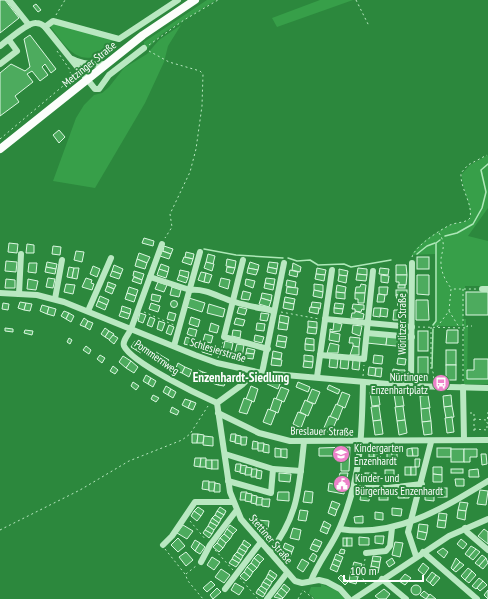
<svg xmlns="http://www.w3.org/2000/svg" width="488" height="599" font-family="'PT Sans Narrow',sans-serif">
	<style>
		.green { fill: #379f49 }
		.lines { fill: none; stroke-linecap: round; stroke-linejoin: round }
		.stream { stroke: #aee8b8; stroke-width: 1.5 }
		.building { fill: #4dab5e; stroke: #dcf7e1 }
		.path { stroke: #b9e8c1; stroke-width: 1; stroke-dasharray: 2 3; stroke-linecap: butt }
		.minor { stroke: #b9e8c1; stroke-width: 6 }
		.major { stroke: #fbfefb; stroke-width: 8 }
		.labels { text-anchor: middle; stroke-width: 4; stroke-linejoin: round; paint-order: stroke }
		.street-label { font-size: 11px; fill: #fff; stroke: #2c883d }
		.poi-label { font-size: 11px; fill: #fff; stroke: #2c883d; text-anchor: start }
		.quarter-label { font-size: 13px; font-weight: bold; fill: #fff; stroke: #2c883d }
	</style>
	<rect width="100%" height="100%" fill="#2c883d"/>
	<!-- green -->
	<g class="green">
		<path d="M207,0H216L162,34L148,48L144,47V42Z"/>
		<path d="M320,0H353L277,27L272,18Z"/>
		<path d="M52,23L115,40C109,45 103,52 96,56C75,65 60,39 50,26Z"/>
		<path d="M181,25L168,46L164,62L145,103L95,188L53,181L76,118L84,105L94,95L102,93L109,87L124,68L147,54L159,40Z"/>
		<path d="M488,155V208L468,236L488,241V286H465L463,326H432L436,320L435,254L412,255C417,244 442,228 453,224C459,222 466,223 470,218C472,203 461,189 462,174L470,165Z"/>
		<path d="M464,319H466V325L468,326L467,379H488V384H464Z"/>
		<path d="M321,584L336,590L346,599H315L309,593L311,587H321Z"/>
	</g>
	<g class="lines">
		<!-- stream -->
		<g class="stream">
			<path d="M445,236L457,233L473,224L482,208L486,192L481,170L488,164"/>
			<path d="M204,249L236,255L283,258"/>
			<path d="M417,254L427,246L435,243"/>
			<path d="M288,258L297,261L310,260L318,265L344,264L351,267L391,260"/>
			<path d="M433,325L436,321V243L440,240"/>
			<path d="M432,368L433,329"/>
		</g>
	</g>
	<!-- building -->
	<g class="building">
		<path d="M0,0H5L19,18L0,33Z"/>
		<path d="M36,4L41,10L38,12L33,6Z"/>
		<path d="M30,35L56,69L51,73L45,64L42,67L48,75L40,81L32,71L27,74L33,82L15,96L19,102L0,116V73L11,64L25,71L30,67L24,39Z"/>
		<path d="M59,130L65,137L59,143L53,135Z"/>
		<path d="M144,238L154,241L153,246L142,243Z"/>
		<path d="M9,243L18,244L17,253L8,252Z"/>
		<path d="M27,244L34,245V253H26Z"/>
		<path d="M53,246L61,247L60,255L52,254Z"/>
		<path d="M164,246L173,249L171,254L163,251Z"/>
		<path d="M76,251L84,252L82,262L74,260Z"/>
		<path d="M162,251L171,254L169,259L160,256Z"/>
		<path d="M186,252L194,254L193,259L185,257Z"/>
		<path d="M139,253L150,257L147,263L137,259Z"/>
		<path d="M208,254L215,256L213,264L206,262Z"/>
		<path d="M184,257L193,259L191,265L182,262Z"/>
		<rect x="417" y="257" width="12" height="12"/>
		<path d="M137,259L147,263L145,269L135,266Z"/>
		<path d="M227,259L236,261L235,268L226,266Z"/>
		<path d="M6,261L17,262L16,272L5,271Z"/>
		<path d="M47,262L57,264L56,269L46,267Z"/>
		<path d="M206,262L214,264L212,271L204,268Z"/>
		<path d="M250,262L259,265L258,270L248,268Z"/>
		<path d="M269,262L278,263L277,269L268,267Z"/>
		<path d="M29,263H37L36,273L28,272Z"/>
		<path d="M293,263L301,267L300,272L292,270Z"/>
		<path d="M161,264L169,267L168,272L159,269Z"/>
		<path d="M114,265L123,269L121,274L112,271Z"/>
		<path d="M396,265H406L407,275H396Z"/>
		<path d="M93,266L100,269L97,277L90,274Z"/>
		<path d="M46,267L56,269L55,274L45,272Z"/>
		<path d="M69,267L74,268L72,278L67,277Z"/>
		<path d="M227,267L235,268L233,274L226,272Z"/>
		<path d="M268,267L277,269L276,274L267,272Z"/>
		<path d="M74,268H79L77,279L72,278Z"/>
		<path d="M248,268L258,270L256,275L247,273Z"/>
		<path d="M317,268L326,270L325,275L316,274Z"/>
		<path d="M358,268L367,269V275L357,274Z"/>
		<path d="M380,268L389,269L388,275L379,274Z"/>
		<path d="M159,269L168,272L166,278L157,275Z"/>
		<path d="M339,269L348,271L347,276L339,275Z"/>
		<path d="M180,270L189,272L188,278L179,275Z"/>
		<path d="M290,270L298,272L297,277L289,275Z"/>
		<path d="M112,271L121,274L119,279L110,276Z"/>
		<path d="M134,271L144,274L142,280L133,276Z"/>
		<path d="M201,272L206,273L204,282L198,280Z"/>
		<path d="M206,273L212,275L209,283L204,282Z"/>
		<path d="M316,274L325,275L324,281L315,279Z"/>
		<path d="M357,274L367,275L366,281L356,280Z"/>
		<path d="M179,275L188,278L186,283L177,280Z"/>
		<path d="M339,275L347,276L346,283L338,281Z"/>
		<path d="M381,275L389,276L388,283L381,282Z"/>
		<path d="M396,275H407L406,285H399V282H396Z"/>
		<path d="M417,275H429V295L417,294Z"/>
		<path d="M134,277L142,280L141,284L132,281Z"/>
		<path d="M48,278L55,279L53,288L46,287Z"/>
		<path d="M86,278L92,280L91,283L94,284L92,290L82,287Z"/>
		<path d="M221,278L230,280L228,289L219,286Z"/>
		<path d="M266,278L275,279L274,285L265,283Z"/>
		<path d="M6,279L15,280V288H5Z"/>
		<path d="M28,279L38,281L36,290L27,289Z"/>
		<path d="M246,279L255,281L253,288L245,285Z"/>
		<path d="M287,280L296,282L295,288L286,286Z"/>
		<path d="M108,282L116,285L114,289L107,286Z"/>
		<path d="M158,282L167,285L164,292L155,289Z"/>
		<path d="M265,283L274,285L273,290L264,288Z"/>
		<path d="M66,284L75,285L73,294L64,292Z"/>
		<path d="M314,284L323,285V292L314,290Z"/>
		<path d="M361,284L366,285L365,293H355L356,287H360Z"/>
		<path d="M337,285L346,287L345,293L336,292Z"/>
		<rect x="398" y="285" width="7" height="3"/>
		<path d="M107,286L114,289L112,294L105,291Z"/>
		<path d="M129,287L138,290L136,296L127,293Z"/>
		<path d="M172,287L181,290L179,297L170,295Z"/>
		<path d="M287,287L298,288L297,295L286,293Z"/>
		<path d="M379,287H388L387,295L379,294Z"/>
		<path d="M314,290L323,292L322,298L313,296Z"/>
		<rect x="396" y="290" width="11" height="5"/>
		<path d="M243,291L251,293L249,300L241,299Z"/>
		<path d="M336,292L345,293V299L336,298Z"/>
		<rect x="466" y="292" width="22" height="23"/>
		<path d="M127,293L136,296L134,302L125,299Z"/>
		<path d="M262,293L272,295L271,301L261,298Z"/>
		<path d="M355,293H365L364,303H358V299H355Z"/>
		<path d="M152,294L161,296L159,302L151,300Z"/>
		<path d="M378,294L385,295L384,302H377Z"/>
		<path d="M396,295H407L405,306H398Z"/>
		<path d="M100,296L109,300L107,305L98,301Z"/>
		<path d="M285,297L295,299L294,304L284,302Z"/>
		<path d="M189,298L205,303L202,312L187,307Z"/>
		<path d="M261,298L271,301L269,307L259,304Z"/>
		<path d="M416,300H428L429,320H416Z"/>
		<circle cx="174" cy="304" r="3.5"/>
		<path d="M98,301L107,305L105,310L96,306Z"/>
		<path d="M20,302L26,303L24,310L18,308Z"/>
		<path d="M284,302L294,304L293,310L283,308Z"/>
		<path d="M312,302L321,303L320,309L311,307Z"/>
		<path d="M3,303L9,304L8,310L2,309Z"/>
		<path d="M26,303L32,304L30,311L24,310Z"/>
		<path d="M151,303L160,306L158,312L149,309Z"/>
		<path d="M335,303L344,304L343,309L334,308Z"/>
		<path d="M209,304L225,309L223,317L207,313Z"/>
		<path d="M353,304L364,305V310L362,309L361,312L355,311V309H352Z"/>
		<path d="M42,305L49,307L47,314L40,311Z"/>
		<path d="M122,306L131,309L130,314L121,311Z"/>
		<path d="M49,307L56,309L54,316L47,314Z"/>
		<path d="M239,307L247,309L245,315L237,313Z"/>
		<path d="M310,307L319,308L318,314L309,312Z"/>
		<path d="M334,308L343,309L342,314L334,313Z"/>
		<path d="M374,308H381L380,317L373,316Z"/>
		<path d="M381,308L388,309L387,317L380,316Z"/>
		<path d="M394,310H400L399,320H393Z"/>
		<path d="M64,311L69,313L66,319L61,316Z"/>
		<path d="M121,311L130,314L128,319L119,316Z"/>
		<path d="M355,311L364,314L363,319L351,318L352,313H355Z"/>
		<path d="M169,312L176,314L174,321L167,319Z"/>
		<path d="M69,313L74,316L71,322L66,319Z"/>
		<path d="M140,313L146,315L143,323L138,321Z"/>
		<path d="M261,313L269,314L267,321L260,320Z"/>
		<path d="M399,313H406L405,322H399Z"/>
		<path d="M280,315L289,317L288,324L279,322Z"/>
		<path d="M150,317L155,319L152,327L147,325Z"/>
		<path d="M191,317L200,320L198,327L189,324Z"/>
		<path d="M84,318L88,321L85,327L80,325Z"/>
		<path d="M236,318L245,320L243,326L234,324Z"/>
		<path d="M88,321L93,323L90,330L85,327Z"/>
		<path d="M159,321L165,323L162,331L157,329Z"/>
		<path d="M308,321L317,322V328L308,327Z"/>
		<path d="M279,322L288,324L287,330L278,329Z"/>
		<path d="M334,322L342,324L340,331L330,332V329L333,330Z"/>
		<path d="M211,323L219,326L217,333L209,331Z"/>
		<path d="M257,323L265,324L264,331L256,330Z"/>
		<path d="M169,325L174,327L171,335L166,333Z"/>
		<path d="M353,325L362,326L360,336L352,333Z"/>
		<path d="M308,327L317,328L316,334L307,333Z"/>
		<path d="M5,328L13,329V332L5,331Z"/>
		<path d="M105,328L109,331L105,337L101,334Z"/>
		<path d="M189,328L197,330L195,337L187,334Z"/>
		<path d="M25,330L33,331L32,335L24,333Z"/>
		<path d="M233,330L241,331L240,338L232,336Z"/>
		<path d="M447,330H458V343H446Z"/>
		<path d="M109,331L114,334L110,340L105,337Z"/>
		<rect x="418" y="331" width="10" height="20"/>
		<path d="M330,332L340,334L339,342L329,340Z"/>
		<path d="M205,334L213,336L211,343L203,341Z"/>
		<path d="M368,334L387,336L386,345L367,343Z"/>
		<path d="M113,335L118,338L114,344L109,340Z"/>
		<path d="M255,335L264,337L262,343L254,341Z"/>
		<path d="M278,335L287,337L286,342L277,341Z"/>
		<path d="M387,336L407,338L406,347L386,345Z"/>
		<path d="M186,337L194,340L193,346L184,344Z"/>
		<path d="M350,337L360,338L359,347L353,346V343H349Z"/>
		<path d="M69,338L72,340L70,344L67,342Z"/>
		<path d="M306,338L314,339V345L305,344Z"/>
		<path d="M135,341L140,344L136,350L131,347Z"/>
		<path d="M225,341L233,343L231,352L223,350Z"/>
		<path d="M277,341L286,342L285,348L276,346Z"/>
		<path d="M330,343L339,345L338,353H327Z"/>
		<path d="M140,344L145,346L141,353L136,350Z"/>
		<path d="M237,344L244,345L242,357L234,355Z"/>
		<path d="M305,344L314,345V351L305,350Z"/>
		<path d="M204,345L213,347L212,355L202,352Z"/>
		<path d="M86,346L91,350L89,354L83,350Z"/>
		<path d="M353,346L359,347V355H350Z"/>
		<path d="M247,348L255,350L254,354L246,353Z"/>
		<rect x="446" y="350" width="10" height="15"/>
		<path d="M273,351L282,353L281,359L272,358Z"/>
		<path d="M156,352L162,356L158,363L152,359Z"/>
		<path d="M246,353L254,354L253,359L245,358Z"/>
		<path d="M100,355L105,358L102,363L97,359Z"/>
		<path d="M304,355L313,356V362L304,361Z"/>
		<path d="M374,355L383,356L382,364L373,363Z"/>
		<path d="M123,356L131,361L126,368L119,362Z"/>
		<path d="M162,356L169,360L165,366L158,363Z"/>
		<rect x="418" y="357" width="10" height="20"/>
		<path d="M272,358L282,360L281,366L271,365Z"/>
		<path d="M330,358L338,359L337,368L329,367Z"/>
		<path d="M341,358L349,359L348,369L340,368Z"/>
		<path d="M398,358L406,359L405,365L397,364Z"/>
		<path d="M474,359H488V379H467V370H474Z"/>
		<path d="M353,360L360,361L359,370L352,369Z"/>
		<path d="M131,361L138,367L134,373L126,368Z"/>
		<path d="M304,361L313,362L312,368L303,367Z"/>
		<path d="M178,363L185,367L182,373L175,370Z"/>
		<rect x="446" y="365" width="10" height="15"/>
		<path d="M113,366L118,370L115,374L110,371Z"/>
		<path d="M185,367L192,370L189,377L182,373Z"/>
		<path d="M369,367L376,368L375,376L368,375Z"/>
		<path d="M376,368H382L381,377L375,376Z"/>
		<path d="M393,369L399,370L398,378L392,377Z"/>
		<path d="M198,370L203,372L201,379L195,378Z"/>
		<path d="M399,370H405L404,379L398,378Z"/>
		<path d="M203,372L209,374L206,381L201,379Z"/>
		<path d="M146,375L151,378L148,384L143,381Z"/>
		<path d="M215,375L221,377L218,385L212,383Z"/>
		<path d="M221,377L227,379L224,386L218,385Z"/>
		<path d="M151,378L156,381L153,387L148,384Z"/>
		<path d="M268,379L280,384L278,389L267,384Z"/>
		<path d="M133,382L139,386L136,390L131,386Z"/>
		<path d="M298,382L310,387L308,392L296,387Z"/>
		<path d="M329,385L340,390L338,394L327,389Z"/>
		<path d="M166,386L171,389L168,395L163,392Z"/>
		<path d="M251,386L258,389L254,402L246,399Z"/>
		<path d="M281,387L289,390L284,402L276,399Z"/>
		<path d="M171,389L176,392L173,398L168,395Z"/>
		<path d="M312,389L320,392L315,404L307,401Z"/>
		<path d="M378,391L380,405L372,406L370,392Z"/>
		<path d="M342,392L350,395L345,408L337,405Z"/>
		<path d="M402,393L404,406L396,407L394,394Z"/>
		<path d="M153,395L159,398L156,402L151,399Z"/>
		<path d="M428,395L430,408L421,409L420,396Z"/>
		<path d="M451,395L452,406L444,407L443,396Z"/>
		<path d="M244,398L252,401L247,414L239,412Z"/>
		<path d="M274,398L282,401L278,413L270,410Z"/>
		<path d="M185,399L191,401L188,408L182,405Z"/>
		<path d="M305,400L313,404L308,416L300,412Z"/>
		<path d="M191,401L196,403L193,410L188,408Z"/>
		<path d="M336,404L343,407L338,420L330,417Z"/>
		<path d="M379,406L381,420L373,421L371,407Z"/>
		<path d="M403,406L405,420L397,421L395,407Z"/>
		<path d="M452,406L454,417L446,418L444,407Z"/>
		<path d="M172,407L179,411L177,415L170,412Z"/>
		<path d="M429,408L431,421L422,422L421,409Z"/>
		<path d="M268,409L276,412L271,425L263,422Z"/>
		<path d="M298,412L306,415L301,428L293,424Z"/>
		<path d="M329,416L337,419L331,433L323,430Z"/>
		<path d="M452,417L454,432L447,433L445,418Z"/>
		<path d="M381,420L383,434L375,435L373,421Z"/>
		<path d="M405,420L407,433L399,435L397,421Z"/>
		<path d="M431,421L432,434L424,435L422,422Z"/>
		<path d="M192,434H198L197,443H192Z"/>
		<path d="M198,434L204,435L203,443H197Z"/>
		<path d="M231,434H236L235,442L230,441Z"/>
		<path d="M236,435L241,436V444L235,443Z"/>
		<path d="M204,436L213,437V446L203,445Z"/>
		<path d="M241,437H247L246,445H241Z"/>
		<path d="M253,441L258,442V449H252Z"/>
		<path d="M258,443H264L263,451H258Z"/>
		<path d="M264,444L269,445V453L263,452Z"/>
		<path d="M350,447L349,471H341V462L335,456H319V448Z"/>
		<path d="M275,448L281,449V457H275Z"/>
		<path d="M412,448L413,456H407V449Z"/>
		<path d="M412,448H418V456H413Z"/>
		<rect x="437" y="448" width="14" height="9"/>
		<path d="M281,449H287V458L281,457Z"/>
		<path d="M387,449H392V457L387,458Z"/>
		<rect x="392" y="449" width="5" height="8"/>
		<rect x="451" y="449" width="13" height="13"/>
		<path d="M464,449H477V457H470V462H464Z"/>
		<rect x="369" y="450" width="5" height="7"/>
		<path d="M374,450H380V458L374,457Z"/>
		<path d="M481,454H486L487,464L482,465Z"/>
		<path d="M195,458H201L200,467L194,466Z"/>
		<path d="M201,458H206V467H200Z"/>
		<path d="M415,459H420L419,467H415Z"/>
		<path d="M206,460H212V469L206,468Z"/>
		<rect x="212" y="460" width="6" height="9"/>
		<path d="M236,464H241L240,472L235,471Z"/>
		<path d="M241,465L247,466L245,474L240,473Z"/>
		<path d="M246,467L252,468L251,475H245Z"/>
		<rect x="405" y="467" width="6" height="8"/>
		<rect x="411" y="467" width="5" height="8"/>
		<path d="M433,467H442V475L433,474Z"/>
		<path d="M252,469H257L256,477H251Z"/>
		<rect x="451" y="469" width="12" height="4"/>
		<path d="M478,469L479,477H469V470Z"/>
		<path d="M257,470L262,471L261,479L256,478Z"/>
		<rect x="385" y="470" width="9" height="8"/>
		<path d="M279,473L291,474L290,482L279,481Z"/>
		<path d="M340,473H348L344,494L328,491L329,483L337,485Z"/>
		<rect x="365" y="473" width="11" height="7"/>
		<path d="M433,474L442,475V482H433Z"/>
		<path d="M455,479H464V486H456Z"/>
		<path d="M203,481H209V490L202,489Z"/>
		<path d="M209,482H215L214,491H209Z"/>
		<path d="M215,483L220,484V492H214Z"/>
		<rect x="438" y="488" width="9" height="9"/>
		<path d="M409,490V498H404L403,491Z"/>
		<path d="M480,490L488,491L486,505L477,504Z"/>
		<path d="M305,491L313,492L312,503L303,502Z"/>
		<path d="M398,491H403L404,498H398Z"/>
		<path d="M241,492H247L246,500H240Z"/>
		<path d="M278,492H289V501L277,500Z"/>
		<path d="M425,492L434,493V501L425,500Z"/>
		<path d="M246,493L252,494L251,502L245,501Z"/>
		<path d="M361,493H370L369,501L360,500Z"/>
		<rect x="379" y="493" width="9" height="7"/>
		<path d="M252,495L257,496L256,504L251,503Z"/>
		<path d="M257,497L263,498L262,505H256Z"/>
		<path d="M262,499H270L269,507L262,506Z"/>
		<path d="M332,501L340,504L337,510L330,507Z"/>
		<path d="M460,502L468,503L466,511L458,510Z"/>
		<path d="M198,507L204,511L201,516L194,511Z"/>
		<path d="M220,507L226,511L224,515L217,511Z"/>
		<path d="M330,507L337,510L335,516L328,513Z"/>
		<path d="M392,508L402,509L401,516L392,515Z"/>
		<path d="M300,510L308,511L306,521L298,520Z"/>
		<path d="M458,510L466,511L465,520L457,518Z"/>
		<path d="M194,511L201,516L197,521L191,516Z"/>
		<path d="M217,511L224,515L221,519L215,515Z"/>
		<path d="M375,512L383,513V520L375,519Z"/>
		<path d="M439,513L447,514L446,521L438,520Z"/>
		<path d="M215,515L221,519L219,523L212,518Z"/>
		<path d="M363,516V523H355L354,517Z"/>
		<path d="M212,518L219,523L217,526L210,522Z"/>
		<path d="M258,520L269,521L268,530L257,529Z"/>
		<path d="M438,520L446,521L445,528L437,527Z"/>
		<path d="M324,521L331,525L329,529L322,526Z"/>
		<path d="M210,522L217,526L214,530L208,526Z"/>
		<path d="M419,524L428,525L427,533L418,531Z"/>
		<path d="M183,525L193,531L187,539L177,533Z"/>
		<path d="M230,525L237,530L233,534L227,529Z"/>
		<path d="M208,526L214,530L212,534L205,530Z"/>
		<path d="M322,526L329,529L327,534L320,531Z"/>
		<path d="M293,528L301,530L299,540L290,538Z"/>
		<path d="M227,529L233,534L230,539L224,534Z"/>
		<path d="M484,529L488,532V544L478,536Z"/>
		<path d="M205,530L212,534L209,538L203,533Z"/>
		<path d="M418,531L427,533L425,540L417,538Z"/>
		<path d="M224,534L230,539L226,543L220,538Z"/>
		<path d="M375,536H384L383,544L375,543Z"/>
		<path d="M359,537L369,538V545H359Z"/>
		<path d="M178,538L185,546L178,552L171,545Z"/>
		<path d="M220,538L226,543L223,548L217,543Z"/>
		<rect x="343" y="538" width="4" height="8"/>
		<rect x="347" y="538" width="5" height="8"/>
		<path d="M315,539L322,542L320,547L312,544Z"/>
		<path d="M461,539L467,544L463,549L457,544Z"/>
		<path d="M195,540L200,543L195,551L191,547Z"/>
		<path d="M244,540L251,545L248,548L242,544Z"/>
		<path d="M395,542L403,543L400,557L392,555Z"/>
		<path d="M200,543L205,547L200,554L195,551Z"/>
		<path d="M217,543L223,548L219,552L213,547Z"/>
		<path d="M285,543L294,547L292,552L283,548Z"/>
		<path d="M242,544L248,548L246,552L239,548Z"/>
		<path d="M312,544L320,547L317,552L310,549Z"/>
		<path d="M471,546L476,549L469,557L465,554Z"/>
		<path d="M239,548L246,552L243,556L237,552Z"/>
		<path d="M283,548L292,552L290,557L281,553Z"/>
		<path d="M443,548L448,552L444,558L437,552Z"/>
		<path d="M341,549L345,550L344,554L339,553Z"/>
		<path d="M476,549L480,552L473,560L469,557Z"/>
		<path d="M186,552L193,560L186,566L179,557Z"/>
		<path d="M237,552L243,556L241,560L234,555Z"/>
		<path d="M313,553L317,556L314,562L309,559Z"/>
		<path d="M258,554L264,559L260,563L254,558Z"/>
		<path d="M336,554L343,557L341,562L334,559Z"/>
		<path d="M234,555L241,560L239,563L232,559Z"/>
		<path d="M482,555L486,558L479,566L475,563Z"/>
		<path d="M373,556L381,557L380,562L372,561Z"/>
		<path d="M212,557L220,562L214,570L207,565Z"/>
		<path d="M254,558L260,563L257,568L251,563Z"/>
		<path d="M392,558L395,563L389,567L386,562Z"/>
		<path d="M456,558L460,562L453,570L451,568Z"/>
		<path d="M486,558L488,563L483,569L479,566Z"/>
		<path d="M232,559L239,563L236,567L229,563Z"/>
		<path d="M302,559L309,563L303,572L297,568Z"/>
		<path d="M334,559L341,562L339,567L332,564Z"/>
		<path d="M372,561L380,562L379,568L371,566Z"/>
		<path d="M354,562L362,564L360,571L352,569Z"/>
		<path d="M460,562L464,565L456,572L453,570Z"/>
		<path d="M251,563L257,568L253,572L247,567Z"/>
		<path d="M423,563L429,568L424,575L418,570Z"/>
		<path d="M332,564L339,567L337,572L330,569Z"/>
		<path d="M371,566L379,568L378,573L370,572Z"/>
		<path d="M247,567L253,572L250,577L244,572Z"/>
		<path d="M468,568L472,571L465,580L461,576Z"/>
		<path d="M221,569L230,575L224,583L215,577Z"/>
		<path d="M352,569L360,571L358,577L350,575Z"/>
		<path d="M270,570L277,575L275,579L268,574Z"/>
		<path d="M472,571L476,575L469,583L465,580Z"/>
		<path d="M244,572L250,577L246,581L240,576Z"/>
		<path d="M432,572L436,575L430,583L426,580Z"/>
		<path d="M268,574L275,579L272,582L266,578Z"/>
		<path d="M405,574L411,578L405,585L399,581Z"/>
		<path d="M341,575L348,582L345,585L338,578Z"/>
		<path d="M350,575L358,577L356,584L349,582Z"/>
		<path d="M436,575L440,578L433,586L430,583Z"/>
		<path d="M266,578L272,582L270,586L263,582Z"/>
		<path d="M479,578L483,581L476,589L472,586Z"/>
		<path d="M211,581L215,585L207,592L203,588Z"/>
		<path d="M483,581L487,585L480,591L477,588Z"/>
		<path d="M263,582L270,586L267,590L261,586Z"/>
		<path d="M235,583L244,588L239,595L231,590Z"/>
		<path d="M284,584L290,589L287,593L281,588Z"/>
		<circle cx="416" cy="590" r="5"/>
		<path d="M261,586L267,590L265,594L258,589Z"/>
		<path d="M217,588L221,592L213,599L210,595Z"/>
		<path d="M281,588L287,593L283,598L277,593Z"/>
		<path d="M258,589L265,594L263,597L256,593Z"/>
		<path d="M384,589L390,594L386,599H379L375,596Z"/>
		<path d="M488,590V599L484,595Z"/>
		<path d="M424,591L429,595L426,599L420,595Z"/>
		<path d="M277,593L283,598L282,599L274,597Z"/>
		<path d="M430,594L436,599H426Z"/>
	</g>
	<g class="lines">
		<!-- path -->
		<g class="path">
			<path d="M356,0L369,26"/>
			<path d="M56,15L65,0"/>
			<path d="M149,45L184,20L218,0"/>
			<path d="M57,51L70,70L71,78"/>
			<path d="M149,51L169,62L200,71L203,74L202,106L196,149L190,172L170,214L172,227L165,238"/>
			<path d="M92,58L114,43"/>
			<path d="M0,139L76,75"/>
			<path d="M439,233C448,247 440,251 441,264C441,272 446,282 451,288"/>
			<path d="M412,257C415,246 440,230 450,225C457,222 466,223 470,218C473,203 460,189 461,173L468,165L487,155"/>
			<path d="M449,311L459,327"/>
			<path d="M144,312L174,325"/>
			<path d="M281,312L319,319"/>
			<path d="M418,327L467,328V326H472"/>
			<path d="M431,327V369L433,372L434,380"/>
			<path d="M437,327L449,311L451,289H476"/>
			<path d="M218,358L223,342"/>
			<path d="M363,376L364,365"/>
			<path d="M463,381V289"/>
			<path d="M488,412L487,423L488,424"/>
			<path d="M470,413H474V434"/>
			<path d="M474,419L486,420"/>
			<path d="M474,429L487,430V423"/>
			<path d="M190,521L206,540"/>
			<path d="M0,530L80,490L129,461L182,440L190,434L208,406"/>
			<path d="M165,549L185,574L188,581L203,599"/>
			<path d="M215,550L233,570"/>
			<path d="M365,559L362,577L366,584"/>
			<path d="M186,574L196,566"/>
			<path d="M240,578L258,599"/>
			<path d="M304,591L314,599"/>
			<path d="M298,599L303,590"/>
		</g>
		<!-- minor -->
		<g class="minor">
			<path d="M9,0L29,25"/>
			<path d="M45,27L53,21L119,39L178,0"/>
			<path d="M0,46C7,41 28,22 36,23C40,23 43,25 45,27L95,89H99L109,75L144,48"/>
			<path d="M72,59C83,65 95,65 106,64"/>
			<path d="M0,64L17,51L9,40"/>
			<path d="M162,244L131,329C129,334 122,341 124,346C132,363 199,395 217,403"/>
			<path d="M243,260L224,337L268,349"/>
			<path d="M150,277L190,290C206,288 220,298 235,302C247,306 261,308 274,311"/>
			<path d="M482,289H488"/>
			<path d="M0,293L37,295L64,302L195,355L217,363L262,373L411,386L488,388"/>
			<path d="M19,294L21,254"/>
			<path d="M55,299L62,260"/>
			<path d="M88,311L111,258"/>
			<path d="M325,319L412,327"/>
			<path d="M367,333L412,337"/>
			<path d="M174,346L200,252"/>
			<path d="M320,355L364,359L373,271"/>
			<path d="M255,372L243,384L217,403L230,492L241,519L295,581L302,583L319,580L327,582L340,589L349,599"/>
			<path d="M262,373L284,263"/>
			<path d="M317,377L332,270"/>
			<path d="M411,386L412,263"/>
			<path d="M463,387L464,440"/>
			<path d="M218,413L259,433L290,441L488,440"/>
			<path d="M225,454L273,469"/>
			<path d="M228,481L271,493L273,469L301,471"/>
			<path d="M355,488H388L422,484"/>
			<path d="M465,528L467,532L488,550"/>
			<path d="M340,529C395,538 442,509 488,481"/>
			<path d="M163,545L172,536L195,502H233"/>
			<path d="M270,552C299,515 299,487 304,442"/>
			<path d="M423,552L477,599"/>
			<path d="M366,553L386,551L390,546L392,528"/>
			<path d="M416,556L408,532L431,442"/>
			<path d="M201,562L210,545L236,511"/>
			<path d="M382,579L406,599"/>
			<path d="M311,581C318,562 332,546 340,527C361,478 362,435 363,382"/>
			<path d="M225,589L261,542"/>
			<path d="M267,599L287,573"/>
			<path d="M354,599L449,536L488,519"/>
		</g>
		<!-- major -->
		<path class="major" d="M0,149L143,35L195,0"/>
	</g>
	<!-- icons -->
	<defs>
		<g id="bus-disc" transform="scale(0.9)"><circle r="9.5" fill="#ed82c9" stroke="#2c883d"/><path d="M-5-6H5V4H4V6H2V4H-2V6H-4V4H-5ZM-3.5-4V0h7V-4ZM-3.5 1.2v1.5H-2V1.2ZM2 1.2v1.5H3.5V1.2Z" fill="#fff"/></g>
		<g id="school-disc" transform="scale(0.9)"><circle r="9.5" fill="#ed82c9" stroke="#2c883d"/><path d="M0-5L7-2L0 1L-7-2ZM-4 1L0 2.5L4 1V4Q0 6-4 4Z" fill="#fff"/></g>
		<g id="civic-disc" transform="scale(0.9)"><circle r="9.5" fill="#ed82c9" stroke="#2c883d"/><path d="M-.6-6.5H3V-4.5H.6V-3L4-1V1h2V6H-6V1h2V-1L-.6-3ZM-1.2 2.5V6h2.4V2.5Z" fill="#fff"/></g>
	</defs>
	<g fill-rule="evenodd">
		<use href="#bus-disc" x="441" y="383"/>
		<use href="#school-disc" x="341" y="454"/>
		<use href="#civic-disc" x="342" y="484"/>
	</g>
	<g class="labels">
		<!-- street labels -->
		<g class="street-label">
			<text transform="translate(89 64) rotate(-39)" y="4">Metzinger Straße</text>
			<text transform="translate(402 324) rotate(-90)" y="4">Wörlitzer Straße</text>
			<text transform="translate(218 350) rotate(17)" y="4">Schlesierstraße</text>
			<text transform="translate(157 357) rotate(35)" y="4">Pommernweg</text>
			<text transform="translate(322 431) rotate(1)" y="4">Breslauer Straße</text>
			<text transform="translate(271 539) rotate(50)" y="4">Stettiner Straße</text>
		</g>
		<!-- poi labels -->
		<g class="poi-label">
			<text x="428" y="381" text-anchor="end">Nürtingen<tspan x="428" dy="13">Enzenhartplatz</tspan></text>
			<text x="354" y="452">Kindergarten<tspan x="354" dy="13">Enzenhardt</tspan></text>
			<text x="355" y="482">Kinder- und<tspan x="355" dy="13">Bürgerhaus Enzenhardt</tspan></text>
		</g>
		<!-- quarter labels -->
		<g class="quarter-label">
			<text x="241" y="382">Enzenhardt-Siedlung</text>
		</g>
	</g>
	<!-- scale -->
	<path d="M344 575v6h79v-6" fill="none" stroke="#ffffff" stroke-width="2"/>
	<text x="350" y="575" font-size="12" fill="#ffffff" stroke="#2c883d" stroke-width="3" paint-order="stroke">100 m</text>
</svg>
